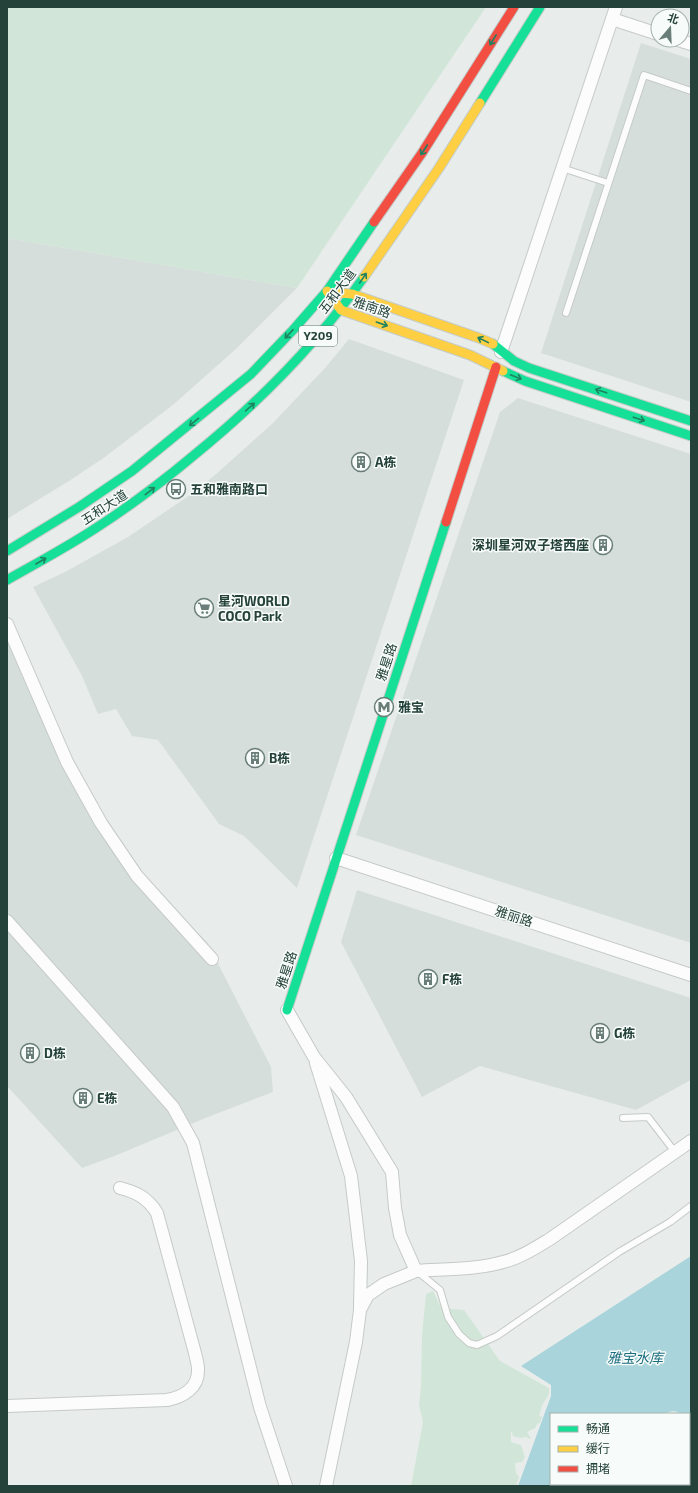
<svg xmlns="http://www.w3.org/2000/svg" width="698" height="1493" font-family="'Exo 2','Noto Sans SC',sans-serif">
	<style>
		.built { fill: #d6dedb }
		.green { fill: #d1e6d8 }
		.water { fill: #a9d4db }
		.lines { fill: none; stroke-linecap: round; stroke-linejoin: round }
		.lane-casing { stroke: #c5cac8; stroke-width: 8 }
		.street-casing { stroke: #c5cac8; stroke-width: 14 }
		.fast-casing { stroke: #c3cbc8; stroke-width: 11 }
		.slow-casing { stroke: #c3cbc8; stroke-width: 11 }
		.jam-casing { stroke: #c3cbc8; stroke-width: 11 }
		.lane { stroke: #fcfcfc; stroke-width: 6 }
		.street { stroke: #fcfcfc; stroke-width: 12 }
		.fast { stroke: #16e098; stroke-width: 9 }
		.slow { stroke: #ffcf43; stroke-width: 9 }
		.jam { stroke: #f24e42; stroke-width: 9 }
		.oneway { stroke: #1e8160 }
		.labels { text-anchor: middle; stroke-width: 3; stroke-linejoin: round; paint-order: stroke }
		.shield { fill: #f7fbf9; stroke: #637a73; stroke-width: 1 }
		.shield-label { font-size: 12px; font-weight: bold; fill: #24423a }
		.street-label { font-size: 13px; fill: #24423a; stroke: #f7fbf9 }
		.poi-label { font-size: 13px; font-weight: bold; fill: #24423a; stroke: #f7fbf9; text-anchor: start }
		.water-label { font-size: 14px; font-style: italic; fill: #1c6f80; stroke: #f7fbf9 }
	</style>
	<rect width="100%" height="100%" fill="#e8edeb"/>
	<!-- built -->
	<g class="built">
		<path d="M641,43L691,59V402L541,353Z"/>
		<path d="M7,238L297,288L237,348L174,404L105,457L69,481L7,519Z"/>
		<path d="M349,339L464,380L297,888L244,836L219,824L158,740L132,736L116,709L98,714L82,676L33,587L65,572L128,537L187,497L215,475L272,424L325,368Z"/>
		<path d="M518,398L691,454V943L356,835L500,412Z"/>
		<path d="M7,629L117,853L207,942L271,1067L273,1092L208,1117L117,1155L82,1168L7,1086Z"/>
		<path d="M357,890L691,998V1080L636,1110L480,1066L422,1097L341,942Z"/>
	</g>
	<!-- green -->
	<g class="green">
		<path d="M7,7H486L297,288L7,238Z"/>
		<path d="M433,1291L441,1308L464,1310L500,1361L549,1388C550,1397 545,1399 542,1406C541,1409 540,1413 539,1415L542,1417L540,1423H538L535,1428L527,1432L531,1438L530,1439L526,1437C521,1438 518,1438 513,1436L512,1432H511V1442L521,1445L525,1457L522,1462L515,1463L516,1473L519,1477L516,1486H411L423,1422L419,1405L421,1386L422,1335L426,1294Z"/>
		<path d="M689,1417L691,1418V1486H573L576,1484H603L607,1485L608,1484H689Z"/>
	</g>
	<!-- water -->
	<path class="water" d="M691,1256V1417L689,1416V1414H683L674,1411L660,1414H551V1484H569L566,1486H518L551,1396V1385L521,1366Z"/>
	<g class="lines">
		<!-- lane casing -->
		<g class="lane-casing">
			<g id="lane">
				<path d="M562,168L608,183"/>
				<path d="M566,313L644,75L691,91"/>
				<path d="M623,1118L648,1117L675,1152"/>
				<path d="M418,1272L440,1290L448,1317L459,1334L469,1343L477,1345L497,1336L619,1252L670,1222L691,1206"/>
			</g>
		</g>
		<!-- street casing -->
		<g class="street-casing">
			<g id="street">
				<path d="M612,19L658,34"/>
				<path d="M678,40L691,44"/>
				<path d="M501,352L616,7"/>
				<path d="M7,624L67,762L101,823L137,876L212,959"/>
				<path d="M336,858L691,975"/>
				<path d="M7,921L173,1107L193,1143L260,1407L286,1486"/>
				<path d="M287,1010L314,1057L346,1097L392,1172L395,1208L400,1235L416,1271L384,1284L368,1295L360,1310L356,1342L326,1486"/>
				<path d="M316,1063L351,1176L361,1261L360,1307"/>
				<path d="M416,1271C444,1269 476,1270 503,1262C520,1258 535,1248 550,1239L691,1141"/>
				<path d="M7,1406L167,1400C183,1397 199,1388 198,1369C198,1364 196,1358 195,1353L157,1213C148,1198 136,1192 120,1188"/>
			</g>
		</g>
		<!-- fast casing -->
		<g class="fast-casing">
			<g id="fast">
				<path d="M480,103L540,7"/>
				<path d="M493,344L514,361L529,368L691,421"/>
				<path d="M503,371L525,381L691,436"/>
				<path d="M7,551L79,507L132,471L251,374L293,330L327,291L374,222"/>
				<path d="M7,580C37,563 67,547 96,528C130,506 162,482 193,456C257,404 316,345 364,277"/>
				<path d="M287,1010L446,522"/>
			</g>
		</g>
		<!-- slow casing -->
		<g class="slow-casing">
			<g id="slow">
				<path d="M364,277L439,168L480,103"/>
				<path d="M327,291L341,310L470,355L503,371"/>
				<path d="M340,293L352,294L479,338L493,344"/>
			</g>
		</g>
		<!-- jam casing -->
		<g class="jam-casing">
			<g id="jam">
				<path d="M374,222L422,153L514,7"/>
				<path d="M446,522L496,367"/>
			</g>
		</g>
		<!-- lane -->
		<use href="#lane" class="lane"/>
		<!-- street -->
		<use href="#street" class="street"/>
		<!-- fast -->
		<use href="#fast" class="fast"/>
		<!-- slow -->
		<use href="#slow" class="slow"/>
		<!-- jam -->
		<use href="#jam" class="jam"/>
	</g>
	<!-- one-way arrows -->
	<defs><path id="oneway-shaft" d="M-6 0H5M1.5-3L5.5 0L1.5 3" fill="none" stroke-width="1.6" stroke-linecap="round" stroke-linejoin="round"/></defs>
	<g class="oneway">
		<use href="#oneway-shaft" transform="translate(493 40) rotate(122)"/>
		<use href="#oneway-shaft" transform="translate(424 150) rotate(123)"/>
		<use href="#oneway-shaft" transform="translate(363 278) rotate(-56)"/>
		<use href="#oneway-shaft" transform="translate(382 324) rotate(19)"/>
		<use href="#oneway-shaft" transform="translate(289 334) rotate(133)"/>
		<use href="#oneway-shaft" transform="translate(483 340) rotate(-154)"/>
		<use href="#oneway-shaft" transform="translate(516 377) rotate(22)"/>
		<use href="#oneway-shaft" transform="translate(601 391) rotate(-162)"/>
		<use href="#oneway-shaft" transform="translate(250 407) rotate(-42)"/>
		<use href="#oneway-shaft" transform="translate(639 419) rotate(18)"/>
		<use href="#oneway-shaft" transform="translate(194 422) rotate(141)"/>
		<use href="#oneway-shaft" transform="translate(150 491) rotate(-38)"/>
		<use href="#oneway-shaft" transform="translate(41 561) rotate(-30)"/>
	</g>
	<!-- icons -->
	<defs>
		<g id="building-ring" transform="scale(1)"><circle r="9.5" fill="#f7fbf9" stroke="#697e78" stroke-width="1.5"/><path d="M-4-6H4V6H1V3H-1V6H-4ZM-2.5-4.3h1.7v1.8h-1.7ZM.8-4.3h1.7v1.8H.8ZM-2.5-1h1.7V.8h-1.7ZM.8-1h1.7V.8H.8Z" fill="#697e78"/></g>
		<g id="bus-ring" transform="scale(1)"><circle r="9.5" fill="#f7fbf9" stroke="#697e78" stroke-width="1.5"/><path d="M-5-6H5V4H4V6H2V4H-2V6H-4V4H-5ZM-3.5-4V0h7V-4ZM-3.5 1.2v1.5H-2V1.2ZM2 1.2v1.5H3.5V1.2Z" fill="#697e78"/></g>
		<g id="supermarket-ring" transform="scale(1)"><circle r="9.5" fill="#f7fbf9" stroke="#697e78" stroke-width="1.5"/><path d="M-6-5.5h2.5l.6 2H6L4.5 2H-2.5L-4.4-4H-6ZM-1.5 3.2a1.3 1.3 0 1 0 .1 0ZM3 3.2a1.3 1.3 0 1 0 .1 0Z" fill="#697e78"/></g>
		<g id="metro-ring" transform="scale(1)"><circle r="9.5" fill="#f7fbf9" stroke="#697e78" stroke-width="1.5"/><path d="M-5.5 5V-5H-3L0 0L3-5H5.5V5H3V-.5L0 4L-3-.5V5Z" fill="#697e78"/></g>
	</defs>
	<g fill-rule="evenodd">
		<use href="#building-ring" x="361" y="462"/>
		<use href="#bus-ring" x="176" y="489"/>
		<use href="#building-ring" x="603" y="545"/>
		<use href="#supermarket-ring" x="204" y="608"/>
		<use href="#metro-ring" x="384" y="707"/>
		<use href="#building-ring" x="255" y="758"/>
		<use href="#building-ring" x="428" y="979"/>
		<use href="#building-ring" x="600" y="1033"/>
		<use href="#building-ring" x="30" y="1053"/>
		<use href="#building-ring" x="83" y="1098"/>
	</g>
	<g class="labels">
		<!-- shield labels -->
		<rect class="shield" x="299" y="326" width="38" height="20" rx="3"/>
		<g class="shield-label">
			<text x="318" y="340">Y209</text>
		</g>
		<!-- street labels -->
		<g class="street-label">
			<text transform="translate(337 291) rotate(-53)" y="5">五和大道</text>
			<text transform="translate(372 307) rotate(19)" y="5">雅南路</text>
			<text transform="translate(104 507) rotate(-33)" y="5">五和大道</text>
			<text transform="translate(386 662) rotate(-72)" y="5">雅星路</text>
			<text transform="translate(514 916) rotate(18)" y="5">雅丽路</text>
			<text transform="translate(286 970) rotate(-72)" y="5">雅星路</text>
		</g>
		<!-- poi labels -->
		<g class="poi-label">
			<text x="375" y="467">A栋</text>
			<text x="190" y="494">五和雅南路口</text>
			<text x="589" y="550" text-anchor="end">深圳星河双子塔西座</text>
			<text x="218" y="606">星河WORLD<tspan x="218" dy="15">COCO Park</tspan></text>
			<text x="398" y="712">雅宝</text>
			<text x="269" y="763">B栋</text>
			<text x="442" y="984">F栋</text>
			<text x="614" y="1038">G栋</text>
			<text x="44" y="1058">D栋</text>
			<text x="97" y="1103">E栋</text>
		</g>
		<!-- water labels -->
		<g class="water-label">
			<text x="635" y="1363">雅宝水库</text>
		</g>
	</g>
	<!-- border -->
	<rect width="698" height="1493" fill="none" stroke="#24423a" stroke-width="16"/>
	<!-- legend -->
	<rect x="550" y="1413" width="140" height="72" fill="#f7fbf9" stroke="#a3b1ad"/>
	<rect x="558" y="1426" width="20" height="6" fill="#16e098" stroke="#a3b1ad"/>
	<text x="586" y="1433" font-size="12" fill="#24423a">畅通</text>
	<rect x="558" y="1446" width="20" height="6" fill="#ffcf43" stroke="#a3b1ad"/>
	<text x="586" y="1453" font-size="12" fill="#24423a">缓行</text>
	<rect x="558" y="1466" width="20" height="6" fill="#f24e42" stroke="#a3b1ad"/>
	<text x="586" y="1473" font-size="12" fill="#24423a">拥堵</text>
	<!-- north arrow -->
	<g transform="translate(670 28) rotate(19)"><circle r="19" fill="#f7fbf9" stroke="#a3b1ad"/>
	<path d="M0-3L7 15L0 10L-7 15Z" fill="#697e78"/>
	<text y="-6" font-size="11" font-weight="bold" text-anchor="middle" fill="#24423a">北</text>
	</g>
</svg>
